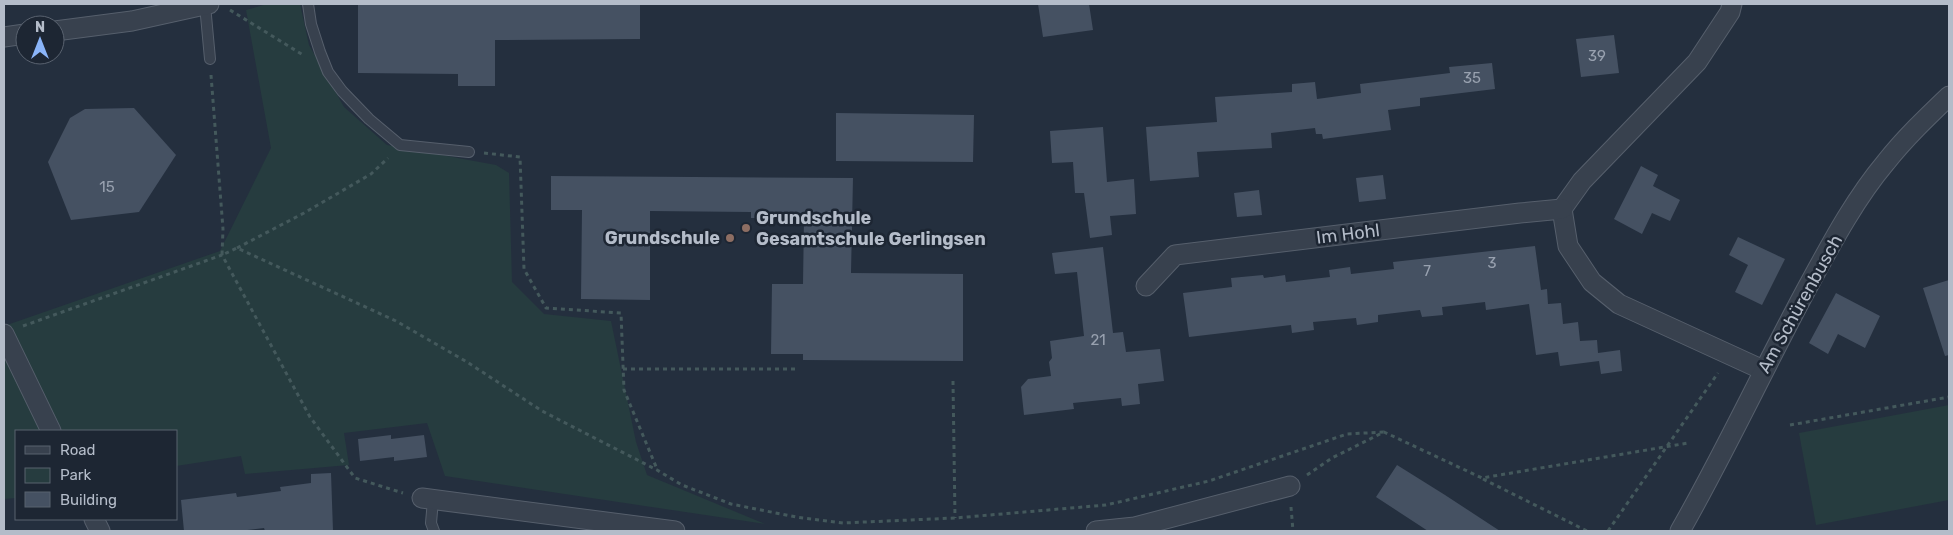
<svg xmlns="http://www.w3.org/2000/svg" width="1953" height="535" font-family="Rubik,sans-serif">
	<style>
		.green { fill: #263c3f }
		.building { fill: #455162 }
		.lines { fill: none; stroke-linecap: round; stroke-linejoin: round }
		.service-casing { stroke: #565f6c; stroke-width: 12 }
		.minor-casing { stroke: #565f6c; stroke-width: 21 }
		.path { stroke: #44595c; stroke-width: 3; stroke-dasharray: 4 4; stroke-linecap: butt }
		.service { stroke: #38414e; stroke-width: 10 }
		.minor { stroke: #38414e; stroke-width: 19 }
		.education-dot { fill: #8d6e63; stroke: #1d2633; stroke-width: 2 }
		.labels { text-anchor: middle; stroke-width: 5; stroke-linejoin: round; paint-order: stroke }
		.number-label { font-size: 15px; fill: #98a1af }
		.poi-label { font-size: 18px; font-weight: bold; fill: #b4bcc9; stroke: #1d2633; text-anchor: start }
		.street-label { font-size: 18px; fill: #b4bcc9; stroke: #1d2633 }
	</style>
	<rect width="100%" height="100%" fill="#242f3e"/>
	<!-- green -->
	<g class="green">
		<path d="M267,4H300L309,45L344,107L387,145L496,165L509,173L512,282L544,314L611,321L636,442L647,475L765,524L445,476L427,423L344,433L349,465L245,474L241,456L176,466V431H16V498L4,499V326L220,251L271,148L246,10Z"/>
		<path d="M1949,405V500L1816,525L1799,433Z"/>
	</g>
	<!-- building -->
	<g class="building">
		<path d="M358,4L640,5V39L495,40V86H458V74L358,73Z"/>
		<path d="M1038,4H1089L1093,30L1043,37Z"/>
		<path d="M1614,35L1619,73L1581,77L1576,39Z"/>
		<path d="M1492,63L1495,89L1420,98V106L1388,110L1391,130L1323,139L1322,134H1316L1315,128L1271,133L1272,148L1197,152L1199,177L1150,181L1146,127L1217,122L1215,97L1292,92V84L1315,82L1317,99L1361,93L1360,84L1450,73L1449,67Z"/>
		<path d="M134,108L176,155L139,212L71,220L48,162L70,118L85,109Z"/>
		<path d="M836,113L974,115L973,162L836,161Z"/>
		<path d="M1103,127L1107,182L1134,179L1136,214L1110,216L1112,235L1090,238L1084,193H1075L1073,162L1052,163L1050,131Z"/>
		<path d="M1641,166L1658,175L1653,186L1680,200L1670,221L1652,213L1642,234L1614,219Z"/>
		<path d="M1383,175L1386,199L1359,202L1356,178Z"/>
		<path d="M551,176L853,178L851,273L963,274V361L803,360V354H771L772,284H803L804,218H751V212L650,211V300L581,299L582,210H551Z"/>
		<path d="M1259,190L1262,215L1237,217L1234,193Z"/>
		<path d="M1738,237L1785,259L1762,305L1735,292L1748,265L1729,255Z"/>
		<path d="M1535,246L1541,290L1547,289L1548,304L1561,303L1563,324L1578,322L1580,341L1597,340L1598,353L1620,350L1622,371L1601,374L1599,361L1560,366L1558,352L1536,355L1529,304L1486,310L1485,302L1442,307L1443,315L1422,317L1420,310L1378,315V322L1357,325L1356,318L1313,322L1314,330L1292,333L1291,325L1189,337L1183,293L1232,287L1231,278L1263,275L1264,278L1285,275L1286,282L1330,277L1329,270L1350,267L1351,274L1394,269L1393,262Z"/>
		<path d="M1103,247L1113,333L1123,332L1126,352L1160,349L1164,381L1138,384L1140,404L1122,406L1121,398L1073,403L1074,409L1024,415L1021,387L1028,379L1051,376L1049,362L1052,358L1050,341L1084,336L1077,272L1055,274L1052,253Z"/>
		<path d="M1949,280V355L1945,356L1923,288Z"/>
		<path d="M1836,293L1880,316L1865,348L1838,334L1828,354L1809,343Z"/>
		<path d="M391,435V439L424,435L427,457L394,461V457L360,461L358,439Z"/>
		<path d="M1397,465L1445,495L1500,531H1428L1376,497Z"/>
		<path d="M331,473L333,531H265L264,528L239,531H184L181,500L236,493L237,497L281,491L280,487L311,483V474Z"/>
	</g>
	<g class="lines">
		<!-- service casing -->
		<g class="service-casing">
			<g id="service">
				<path d="M308,4L311,24L320,52L328,72L342,91L369,119L400,145L469,152"/>
				<path d="M205,5L210,59"/>
				<path d="M433,500L431,523L434,531"/>
			</g>
		</g>
		<!-- minor casing -->
		<g class="minor-casing">
			<g id="minor">
				<path d="M1732,4L1730,12L1697,62L1582,181L1562,209L1568,246L1592,282L1619,304L1763,370"/>
				<path d="M55,31L132,21L209,4"/>
				<path d="M4,37L25,34"/>
				<path d="M1146,286L1175,255L1520,213L1562,209"/>
				<path d="M4,334L51,431"/>
				<path d="M422,498L675,531"/>
				<path d="M94,519L100,531"/>
				<path d="M1096,531L1135,527L1290,486"/>
				<path d="M1680,531C1725,452 1763,370 1806,290C1830,246 1854,200 1886,162C1905,138 1927,117 1949,96"/>
			</g>
		</g>
		<!-- path -->
		<g class="path">
			<path d="M230,10L303,55"/>
			<path d="M211,75L223,229L222,255L237,248L396,321L467,362L542,411L657,470L682,485L731,504L796,517L843,523L955,518L1106,505L1209,481L1347,434L1384,432"/>
			<path d="M484,153L520,157L524,269L546,308L621,313L624,390L657,469"/>
			<path d="M237,248L304,213L371,174L388,158"/>
			<path d="M23,326L222,255L310,417L355,478L403,493"/>
			<path d="M623,369H797"/>
			<path d="M953,381L955,518"/>
			<path d="M1790,425L1949,397"/>
			<path d="M1307,475L1332,458L1384,432L1482,478L1688,443"/>
			<path d="M1483,479L1587,531"/>
			<path d="M1291,507L1293,531"/>
			<path d="M1608,531L1718,373"/>
		</g>
		<!-- service -->
		<use href="#service" class="service"/>
		<!-- minor -->
		<use href="#minor" class="minor"/>
	</g>
	<!-- markers -->
	<g class="education-dot">
		<circle cx="746" cy="228" r="5"/>
		<circle cx="730" cy="238" r="5"/>
	</g>
	<g class="labels">
		<!-- number labels -->
		<g class="number-label">
			<text x="1597" y="61">39</text>
			<text x="1472" y="83">35</text>
			<text x="107" y="192">15</text>
			<text x="1492" y="268">3</text>
			<text x="1427" y="276">7</text>
			<text x="1098" y="345">21</text>
		</g>
		<!-- poi labels -->
		<g class="poi-label">
			<text x="756" y="224">Grundschule<tspan x="756" dy="21">Gesamtschule Gerlingsen</tspan></text>
			<text x="720" y="244" text-anchor="end">Grundschule</text>
		</g>
		<!-- street labels -->
		<g class="street-label">
			<text transform="translate(1348 234) rotate(-7)" y="6">Im Hohl</text>
			<text transform="translate(1800 304) rotate(-61)" y="6">Am Schürenbusch</text>
		</g>
	</g>
	<!-- border -->
	<rect width="1953" height="535" fill="none" stroke="#b4bcc9" stroke-width="10"/>
	<!-- legend -->
	<rect x="15" y="430" width="162" height="90" fill="#1d2633" stroke="#59626f"/>
	<rect x="25" y="446" width="25" height="8" fill="#38414e" stroke="#59626f"/>
	<text x="60" y="455" font-size="15" fill="#b4bcc9">Road</text>
	<rect x="25" y="468" width="25" height="15" fill="#263c3f" stroke="#59626f"/>
	<text x="60" y="480" font-size="15" fill="#b4bcc9">Park</text>
	<rect x="25" y="492" width="25" height="15" fill="#455162" stroke="#59626f"/>
	<text x="60" y="505" font-size="15" fill="#b4bcc9">Building</text>
	<!-- north arrow -->
	<g transform="translate(40 40)"><circle r="24" fill="#1d2633" stroke="#59626f"/>
	<path d="M0-4L9 19L0 12L-9 19Z" fill="#8ab4f8"/>
	<text y="-8" font-size="14" font-weight="bold" text-anchor="middle" fill="#b4bcc9">N</text>
	</g>
</svg>
